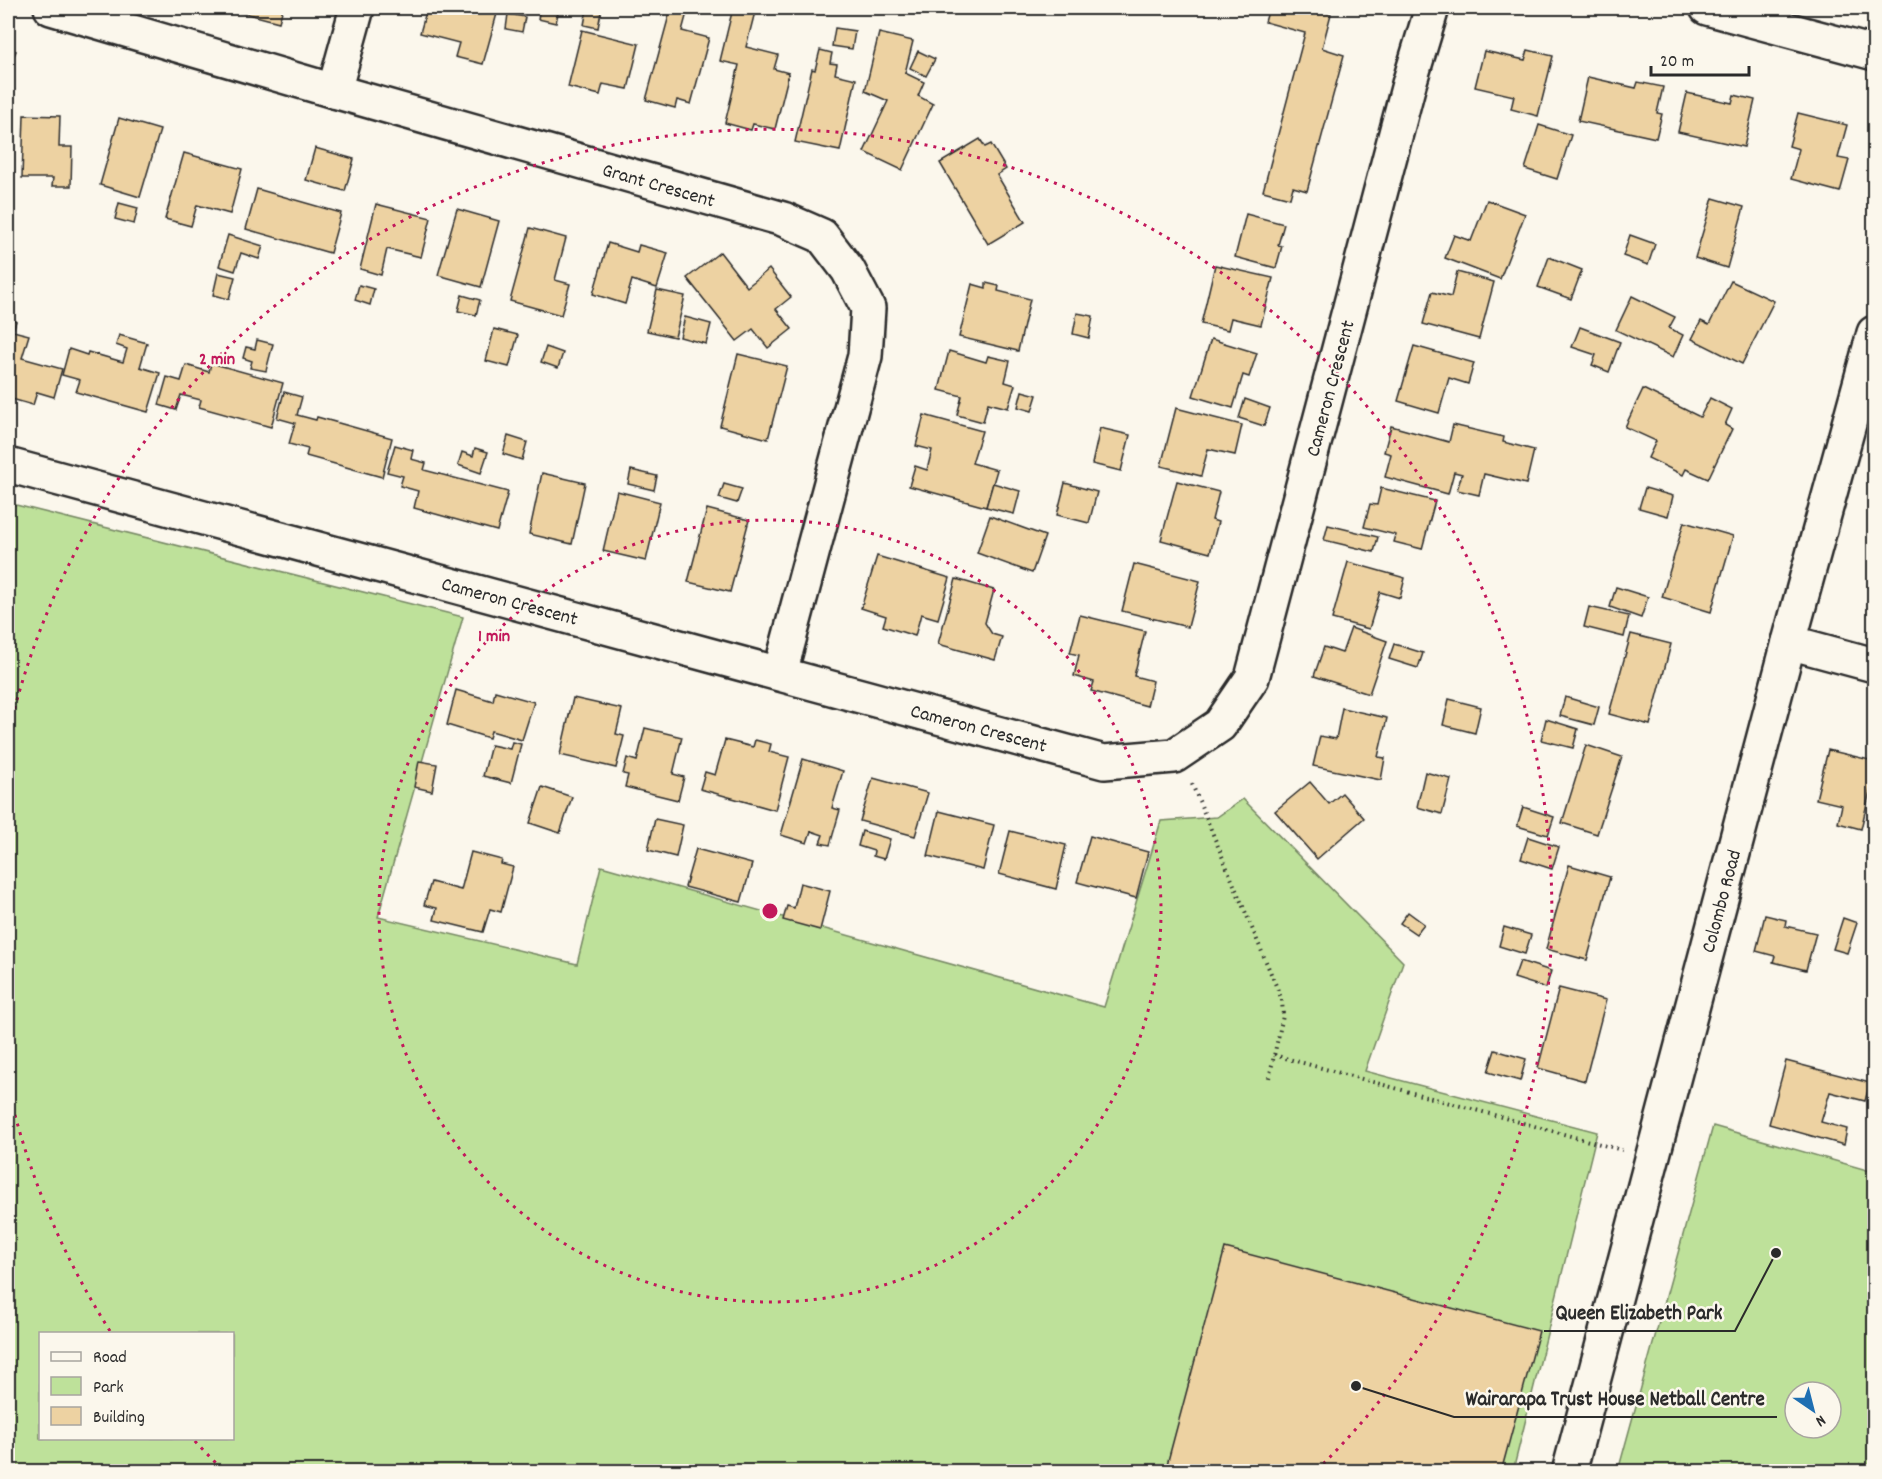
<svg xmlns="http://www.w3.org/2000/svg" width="1882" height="1479" font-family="Dekko,sans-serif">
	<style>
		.green { fill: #bee19a; stroke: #748662; stroke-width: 1.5; fill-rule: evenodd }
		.building { fill: #edd2a2; stroke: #2b2b2b; stroke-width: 1.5 }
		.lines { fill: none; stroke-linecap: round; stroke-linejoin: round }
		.minor-casing { stroke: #2b2b2b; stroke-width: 38 }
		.path { stroke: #2b2b2b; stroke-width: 4; stroke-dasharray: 1.5 4.5; stroke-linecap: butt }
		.minor { stroke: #fbf7ec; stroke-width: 33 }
		.ring { fill: none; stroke: #c2185b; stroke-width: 3; stroke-dasharray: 3 6 }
		.labels { text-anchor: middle; stroke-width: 5; stroke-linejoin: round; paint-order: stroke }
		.street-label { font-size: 20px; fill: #2b2b2b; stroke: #fbf7ec }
		.centre { fill: #c2185b; stroke: #fbf7ec; stroke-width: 3 }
		.ring-label { font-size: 18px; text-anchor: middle; font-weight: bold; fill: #c2185b; stroke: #fbf7ec; stroke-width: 5; stroke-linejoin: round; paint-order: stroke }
		.leader { fill: none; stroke: #2b2b2b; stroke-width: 2 }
		.callout-dot { fill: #2b2b2b; stroke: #fbf7ec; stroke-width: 2 }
		.callout-label { font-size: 21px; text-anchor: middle; font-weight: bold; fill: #2b2b2b; stroke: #fbf7ec; stroke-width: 5; stroke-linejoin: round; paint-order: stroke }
	</style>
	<rect width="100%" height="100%" fill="#fbf7ec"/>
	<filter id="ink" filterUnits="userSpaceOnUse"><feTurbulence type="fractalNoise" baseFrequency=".0167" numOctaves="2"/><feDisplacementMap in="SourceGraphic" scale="12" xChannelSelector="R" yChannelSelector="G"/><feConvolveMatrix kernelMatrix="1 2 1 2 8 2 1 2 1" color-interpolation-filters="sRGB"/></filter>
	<g filter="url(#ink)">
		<!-- green -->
		<g class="green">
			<path d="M8,503L463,617L378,917L577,964L601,866L1104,1007L1161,821L1217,817L1243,799L1403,962L1365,1071L1597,1132L1513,1471H8ZM40,1334H232V1438H40Z"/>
			<path d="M1713,1126L1874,1172V1471H1618ZM1795,1392H1831V1428H1795Z"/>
		</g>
		<!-- building -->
		<g class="building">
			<path d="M225,8H283L279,22Z"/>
			<path d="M427,8H491L498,10L483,64L455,57L459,43L420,33Z"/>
			<path d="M540,8H559L556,23L538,19Z"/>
			<path d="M671,8L688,9L682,31L709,38L691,104L677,100L675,108L646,100Z"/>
			<path d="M733,8H756L746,47L778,55L774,69L789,73L775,129L753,124L751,130L725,123L739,65L720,61Z"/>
			<path d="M1269,8H1306L1331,14L1322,48L1344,55L1307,191L1293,187L1290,198L1263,191L1305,33L1265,22Z"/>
			<path d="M587,9L601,12L598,28L584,25Z"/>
			<path d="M508,14L525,17L522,32L506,29Z"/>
			<path d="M835,28L855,31L852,49L832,46Z"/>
			<path d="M582,30L639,44L628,89L603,84L600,95L568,87Z"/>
			<path d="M879,33L913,41L905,73L924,82L918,96L933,104L902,170L864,152L888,101L865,91Z"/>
			<path d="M8,48L16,51L9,67H8Z"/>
			<path d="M820,50L832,53L830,63L837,64L835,74L856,79L840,151L795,142L812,69L815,70Z"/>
			<path d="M1528,50L1553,56L1538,116L1511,109L1514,96L1475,87L1484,51L1525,60Z"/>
			<path d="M918,51L935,59L926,76L910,68Z"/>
			<path d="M1588,77L1636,88L1638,82L1663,87L1657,113L1662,114L1656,138L1578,121Z"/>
			<path d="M1687,93L1732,103L1734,95L1755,100L1744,147L1678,132Z"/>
			<path d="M1798,113L1847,125L1838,158L1849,160L1840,192L1791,179L1799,149L1789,146Z"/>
			<path d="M24,115L60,116L59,147H72L71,186H52L53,178H22Z"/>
			<path d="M119,118L160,130L140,197L100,185Z"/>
			<path d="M1539,125L1571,135L1557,179L1525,169Z"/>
			<path d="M980,139L985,147L991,144L1006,169L997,175L1025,222L988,244L940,163Z"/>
			<path d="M315,148L354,159L345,191L306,180Z"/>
			<path d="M184,153L242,169L230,214L197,205L191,226L165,219Z"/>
			<path d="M257,189L341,213L330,253L246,229Z"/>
			<path d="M1713,198L1744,207L1727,268L1695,258Z"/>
			<path d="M1487,200L1525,214L1500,279L1445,258L1454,235L1471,241Z"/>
			<path d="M119,203L138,208L134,224L115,219Z"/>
			<path d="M376,204L431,218L421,257L387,249L381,275L360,269Z"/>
			<path d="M457,209L499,221L481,287L438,275Z"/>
			<path d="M1246,214L1284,224L1278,245L1282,246L1276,268L1235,257Z"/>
			<path d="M530,228L566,238L555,280L570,284L561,315L510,301Z"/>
			<path d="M228,235L263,246L259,259L241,253L235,271L219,266Z"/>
			<path d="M1630,235L1655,244L1648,265L1623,256Z"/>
			<path d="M608,243L637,252L639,245L668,253L657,288L632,280L625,304L593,294Z"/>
			<path d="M720,252L747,287L769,269L791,297L776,309L792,329L768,348L753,329L737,341L687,278Z"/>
			<path d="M1549,257L1582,270L1571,299L1538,287Z"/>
			<path d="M1215,265L1273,278L1261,325L1231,318L1228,330L1201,324Z"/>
			<path d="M1457,272L1494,282L1479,339L1423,324L1432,292L1451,297Z"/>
			<path d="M218,273L235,277L229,299L213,295Z"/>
			<path d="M1731,281L1774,301L1742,364L1692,339L1701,321L1709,325Z"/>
			<path d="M986,283L999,286L998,291L1030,299L1018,351L959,337L972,284L986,288Z"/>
			<path d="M359,285L374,289L370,305L355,300Z"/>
			<path d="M657,290L685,296L675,337L647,331Z"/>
			<path d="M462,295L480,300L476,315L458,311Z"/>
			<path d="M1632,296L1675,317L1669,328L1683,335L1673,357L1616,330Z"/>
			<path d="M1077,313L1093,316L1089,338L1073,334Z"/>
			<path d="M685,317L711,324L706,344L680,337Z"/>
			<path d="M8,318L16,321L13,331L29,335L22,358L62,369L54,397L37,392L33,405L8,398Z"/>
			<path d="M1580,327L1620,342L1609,372L1592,365L1596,355L1572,347Z"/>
			<path d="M494,329L518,335L509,367L486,361Z"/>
			<path d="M119,335L147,343L140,367L160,373L148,412L76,392L80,380L62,375L69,349L87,355L88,352L123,362L127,349L116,345Z"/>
			<path d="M1211,339L1257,353L1249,377L1243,375L1233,408L1193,396Z"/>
			<path d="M257,340L273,344L266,371L250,368L252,361L243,358L246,347L255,349Z"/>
			<path d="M1414,346L1474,363L1468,384L1449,378L1439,413L1398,401Z"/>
			<path d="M546,347L563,353L558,368L541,362Z"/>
			<path d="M949,351L986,362L988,356L1010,361L1005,382L1015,385L1008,408L988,403L983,422L957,415L962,396L939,390Z"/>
			<path d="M738,354L787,366L768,439L720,426Z"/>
			<path d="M211,363L283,383L271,427L199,407L201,400L181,395L176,410L159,405L167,377L181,381L186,365L209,372Z"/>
			<path d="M1643,389L1700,417L1710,398L1732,409L1725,425L1732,429L1708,479L1686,469L1683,475L1648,458L1656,441L1625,427Z"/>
			<path d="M1022,391L1037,395L1032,411L1018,407Z"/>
			<path d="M284,392L302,397L297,415L316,420L317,417L392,438L382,477L306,456L308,449L289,444L295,423L277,418Z"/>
			<path d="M1245,399L1270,408L1264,426L1239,418Z"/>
			<path d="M1176,408L1242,425L1235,455L1208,449L1201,476L1161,466Z"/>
			<path d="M924,415L982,431L972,463L997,470L986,507L909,486L915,466L927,470L932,450L916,446Z"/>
			<path d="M1453,425L1504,437L1503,442L1534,450L1526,484L1484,474L1479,495L1457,490L1462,474L1454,472L1448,494L1385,477L1391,454L1384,452L1391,426L1449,442Z"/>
			<path d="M1100,428L1130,435L1121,471L1092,464Z"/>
			<path d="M508,436L527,442L522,460L503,454Z"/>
			<path d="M395,445L413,450L411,459L426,463L424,470L508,492L497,531L414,508L418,491L400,486L403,476L387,472Z"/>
			<path d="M475,448L488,452L481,473L458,465L462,452L473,456Z"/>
			<path d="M631,470L657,476L654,490L628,484Z"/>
			<path d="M542,473L585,483L572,544L529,534Z"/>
			<path d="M1177,481L1219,492L1212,520L1218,522L1210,553L1161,540Z"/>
			<path d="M993,483L1020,491L1014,514L986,507Z"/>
			<path d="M1065,483L1097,492L1089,523L1057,515Z"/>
			<path d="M724,484L742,489L737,503L719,498Z"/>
			<path d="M1381,488L1435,501L1422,549L1394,542L1396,535L1364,527L1370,504L1377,505Z"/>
			<path d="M1645,488L1673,496L1668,516L1639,508Z"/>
			<path d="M617,491L660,502L646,561L603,551Z"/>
			<path d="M707,509L749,520L730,592L688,582Z"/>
			<path d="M990,516L1045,536L1032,573L977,553Z"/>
			<path d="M1684,522L1733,536L1711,612L1662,597Z"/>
			<path d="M1328,525L1378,537L1374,552L1324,540Z"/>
			<path d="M877,556L950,578L938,619L921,614L915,636L883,626L886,616L861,608Z"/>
			<path d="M1348,562L1405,578L1400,598L1380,592L1369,629L1332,619Z"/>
			<path d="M1134,564L1200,581L1188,627L1122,611Z"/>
			<path d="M956,579L994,590L985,623L992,634L1002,637L995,660L938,644Z"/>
			<path d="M1616,587L1648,597L1641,618L1610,607Z"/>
			<path d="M1589,607L1629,616L1624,637L1584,627Z"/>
			<path d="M1080,615L1145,631L1134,676L1153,681L1147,706L1091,691L1094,682L1074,676L1079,655L1070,653Z"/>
			<path d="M1351,628L1387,641L1369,694L1314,676L1324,647L1342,653Z"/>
			<path d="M1631,634L1671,644L1650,725L1609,714Z"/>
			<path d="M1394,644L1423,653L1418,668L1389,659Z"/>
			<path d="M456,690L493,701L495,691L534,702L522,740L491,731L489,738L447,725Z"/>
			<path d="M1565,697L1599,707L1594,725L1560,716Z"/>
			<path d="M573,698L622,709L616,734L624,736L616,768L560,755Z"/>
			<path d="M1449,699L1481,707L1475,733L1443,725Z"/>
			<path d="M1342,708L1387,718L1378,757L1385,758L1381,780L1313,766L1320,736L1336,739Z"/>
			<path d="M1546,719L1578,729L1573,748L1541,740Z"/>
			<path d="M645,728L682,737L673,774L684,777L678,800L625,787L628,775L623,774L627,758L637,761Z"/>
			<path d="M725,740L753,747L755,740L771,744L769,752L789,757L775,810L700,789L705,772L715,775Z"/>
			<path d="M512,742L521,744L511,783L483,776L491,745L510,749Z"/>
			<path d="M1586,745L1622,757L1597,834L1562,823Z"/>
			<path d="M1828,750L1874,761V774L1861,829L1838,823L1842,805L1816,799Z"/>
			<path d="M803,759L843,771L832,808L840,810L830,845L820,843L823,835L811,831L807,843L781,835Z"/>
			<path d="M419,761L437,764L432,791L414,787Z"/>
			<path d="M1425,772L1451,779L1442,814L1417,807Z"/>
			<path d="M873,778L928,793L915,836L860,821Z"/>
			<path d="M1310,782L1329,804L1342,793L1364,818L1317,859L1275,811Z"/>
			<path d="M542,787L572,797L560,833L530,823Z"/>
			<path d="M1523,807L1554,817L1548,835L1517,826Z"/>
			<path d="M939,811L994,825L983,870L928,856Z"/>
			<path d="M655,819L683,825L676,857L648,850Z"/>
			<path d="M862,831L890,839L884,859L873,856L874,851L858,846Z"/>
			<path d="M1010,831L1066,845L1056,889L999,874Z"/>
			<path d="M1090,836L1148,852L1136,898L1077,882Z"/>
			<path d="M1528,837L1559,847L1552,869L1521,859Z"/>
			<path d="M696,849L752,864L741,902L685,887Z"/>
			<path d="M471,852L502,860L501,864L513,867L501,912L490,909L483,932L434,920L437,908L424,905L431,882L461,890Z"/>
			<path d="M1569,865L1610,877L1587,960L1546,949Z"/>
			<path d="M800,883L830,891L820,930L783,920L787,906L794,908Z"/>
			<path d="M1408,912L1424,924L1416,934L1400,923Z"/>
			<path d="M1765,915L1786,920L1785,926L1816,933L1806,970L1773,962L1775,956L1756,951Z"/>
			<path d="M1843,918L1857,923L1847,953L1833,949Z"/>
			<path d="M1504,927L1531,935L1525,954L1499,946Z"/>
			<path d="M1520,961L1551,971L1546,988L1514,978Z"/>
			<path d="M1559,988L1606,1000L1585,1081L1538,1068Z"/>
			<path d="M1495,1050L1526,1059L1520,1081L1488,1072Z"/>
			<path d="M1786,1061L1870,1083L1865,1101L1830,1092L1821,1122L1847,1129L1844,1145L1769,1124Z"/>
			<path d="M1225,1248L1539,1331L1501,1472H1165Z"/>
		</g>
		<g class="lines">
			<!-- minor casing -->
			<g class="minor-casing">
				<g id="minor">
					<path d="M51,8L334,91L783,219L822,236L848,270L868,308L865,356L780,673"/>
					<path d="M1707,8L1874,53"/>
					<path d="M334,91L357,8"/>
					<path d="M8,465L1104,762L1174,756L1220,725L1252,678L1409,84L1432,8"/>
					<path d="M1789,642L1874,665"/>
					<path d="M1569,1472L1789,642L1874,333"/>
				</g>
			</g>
			<!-- path -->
			<g class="path">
				<path d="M1192,784L1282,1000L1283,1016L1269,1078"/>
				<path d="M1274,1055L1622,1150"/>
			</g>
			<!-- minor -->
			<use href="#minor" class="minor"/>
		</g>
	</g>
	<!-- distance rings -->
	<g class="ring">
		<circle cx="770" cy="911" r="391"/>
		<path d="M222 1469A782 782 0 0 1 193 1439M110 1331A782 782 0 0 1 8 1087M8 735A782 782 0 1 1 1318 1469"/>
	</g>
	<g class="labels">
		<!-- street labels -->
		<g class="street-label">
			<text transform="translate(659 184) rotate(16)" y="7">Grant Crescent</text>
			<text transform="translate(1329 388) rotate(-75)" y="7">Cameron Crescent</text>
			<text transform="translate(510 600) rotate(15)" y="7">Cameron Crescent</text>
			<text transform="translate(979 727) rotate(15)" y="7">Cameron Crescent</text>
			<text transform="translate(1720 901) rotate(-75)" y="7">Colombo Road</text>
		</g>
	</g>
	<circle cx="770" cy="911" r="9" class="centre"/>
	<g class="ring-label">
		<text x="217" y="364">2 min</text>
		<text x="494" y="641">1 min</text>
	</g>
	<!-- callouts -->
	<path class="leader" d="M1776 1253L1735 1331H1544M1356 1386L1454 1417H1777"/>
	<g class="callout-dot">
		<circle cx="1776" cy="1253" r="6"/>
		<circle cx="1356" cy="1386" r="6"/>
	</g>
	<g class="callout-label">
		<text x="1639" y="1319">Queen Elizabeth Park</text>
		<text x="1615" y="1405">Wairarapa Trust House Netball Centre</text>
	</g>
	<!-- margin -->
	<rect width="1882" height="1479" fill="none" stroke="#fbf7ec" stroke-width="30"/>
	<rect x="15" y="15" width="1852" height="1449" fill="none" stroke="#2b2b2b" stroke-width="2" filter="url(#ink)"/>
	<!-- legend -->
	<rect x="39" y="1332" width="195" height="108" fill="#fbf7ec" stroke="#a8a59f" stroke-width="1.5"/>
	<rect x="51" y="1352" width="30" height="9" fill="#fbf7ec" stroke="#a8a59f" stroke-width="1.5"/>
	<text x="93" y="1362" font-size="18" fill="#2b2b2b">Road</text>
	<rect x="51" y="1377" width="30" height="18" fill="#bee19a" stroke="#a8a59f" stroke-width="1.5"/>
	<text x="93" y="1392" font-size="18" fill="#2b2b2b">Park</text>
	<rect x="51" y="1407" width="30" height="18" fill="#edd2a2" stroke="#a8a59f" stroke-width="1.5"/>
	<text x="93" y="1422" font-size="18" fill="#2b2b2b">Building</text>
	<!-- north arrow -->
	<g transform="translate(1813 1410) rotate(145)"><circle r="28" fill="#fbf7ec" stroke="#a8a59f" stroke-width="1.5"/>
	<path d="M0-4.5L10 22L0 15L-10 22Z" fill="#1f6fb2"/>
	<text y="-9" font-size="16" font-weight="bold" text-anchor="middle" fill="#2b2b2b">N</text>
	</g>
	<!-- scale -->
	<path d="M1651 66v9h98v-9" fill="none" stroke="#2b2b2b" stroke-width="3"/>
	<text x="1660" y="66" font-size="18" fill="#2b2b2b" stroke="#fbf7ec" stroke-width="4.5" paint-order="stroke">20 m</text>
</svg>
